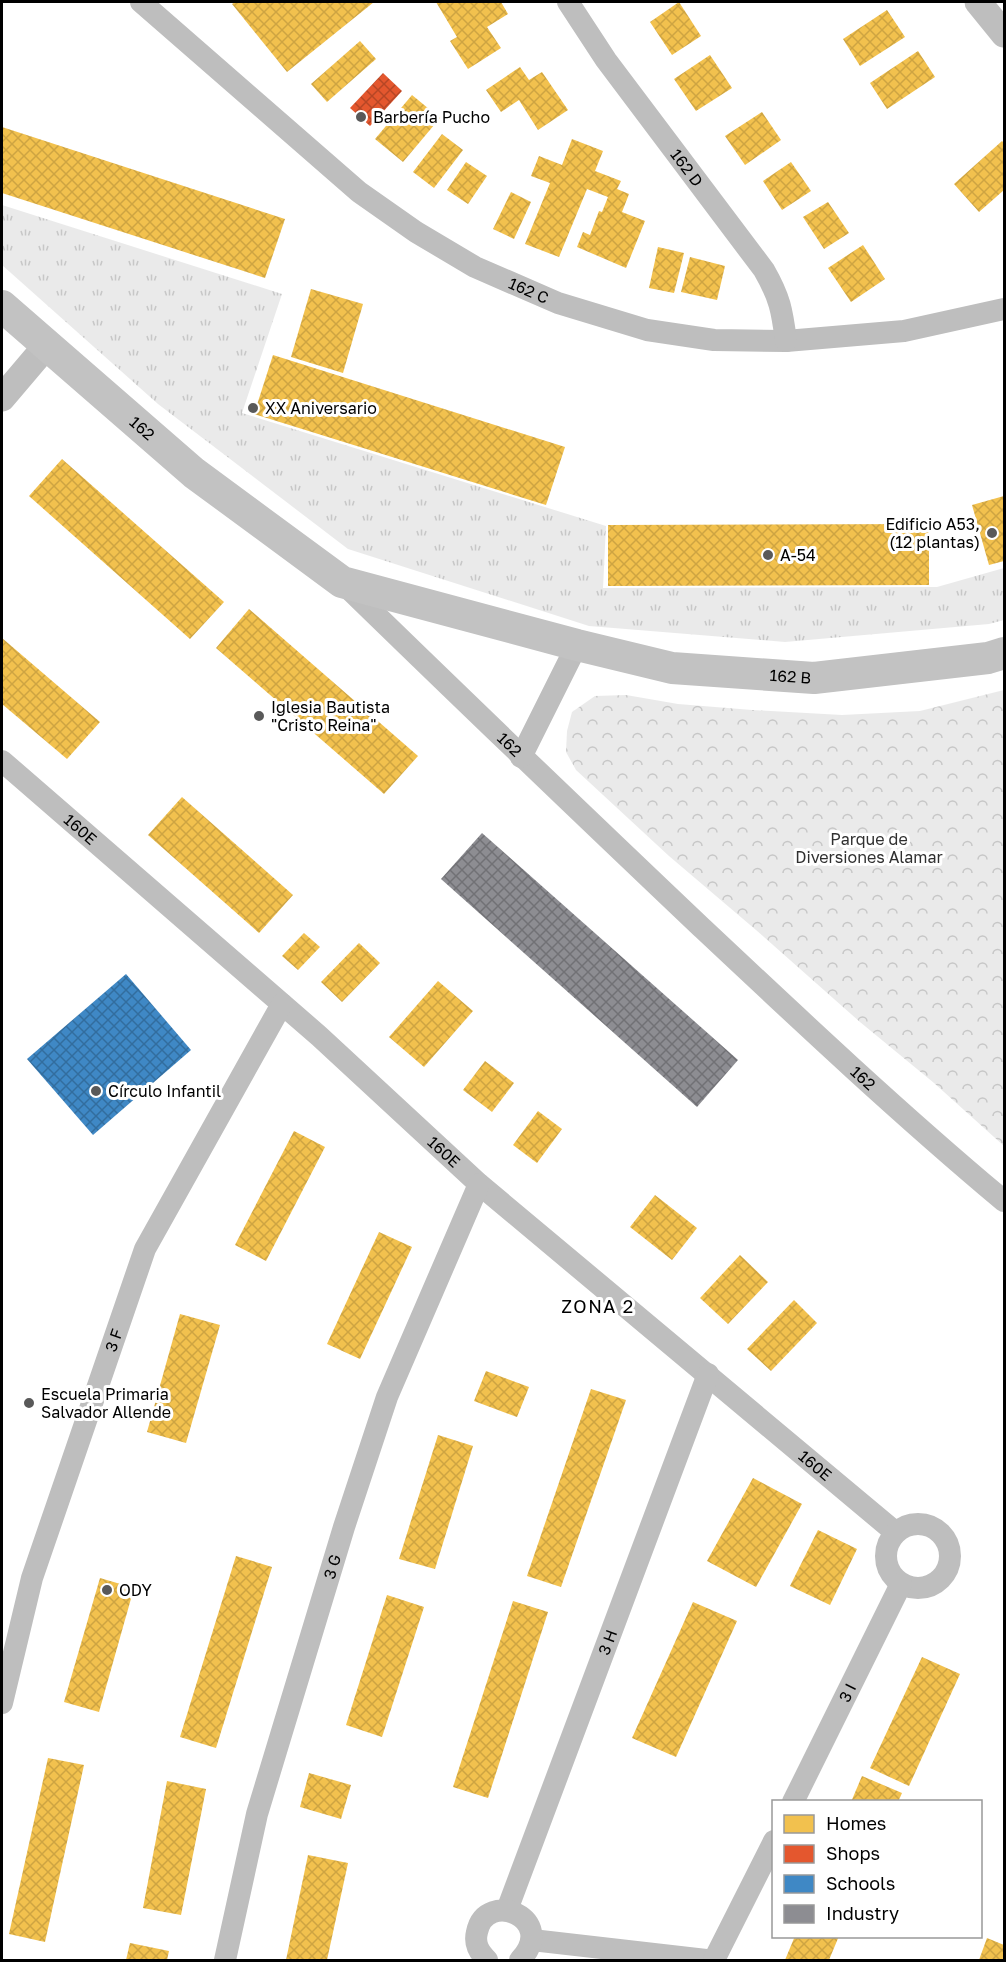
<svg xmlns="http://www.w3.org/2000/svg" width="1006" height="1962" font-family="'Golos Text',sans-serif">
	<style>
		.grass { fill: url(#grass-tufts) }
		.park { fill: url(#park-crowns) }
		.homes { fill: url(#homes-cross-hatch) }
		.shops { fill: url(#shops-cross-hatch) }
		.schools { fill: url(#schools-cross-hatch) }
		.industry { fill: url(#industry-cross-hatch) }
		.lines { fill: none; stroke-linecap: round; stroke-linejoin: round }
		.minor { stroke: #bebebe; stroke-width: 22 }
		.tertiary { stroke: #bebebe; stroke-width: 27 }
		.secondary { stroke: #c2c2c2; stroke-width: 32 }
		.poi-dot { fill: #595959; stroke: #fff; stroke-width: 2 }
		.labels { text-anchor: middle; stroke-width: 6; stroke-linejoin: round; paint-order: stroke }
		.poi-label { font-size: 16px; fill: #000; stroke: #fff; text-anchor: start }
		.street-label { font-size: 16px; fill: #000; stroke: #fff }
		.park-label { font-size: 16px; fill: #303030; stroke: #fff }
		.neighbourhood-label { font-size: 18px; letter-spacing: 1.5px; fill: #000; stroke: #fff }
	</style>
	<defs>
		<pattern id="grass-tufts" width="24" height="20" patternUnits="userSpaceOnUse" patternTransform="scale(1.5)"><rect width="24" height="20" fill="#eaeaea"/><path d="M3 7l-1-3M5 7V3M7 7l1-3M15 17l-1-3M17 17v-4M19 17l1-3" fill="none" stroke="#c7c7c7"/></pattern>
		<pattern id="park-crowns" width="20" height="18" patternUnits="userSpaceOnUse" patternTransform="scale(1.5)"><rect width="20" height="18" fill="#eaeaea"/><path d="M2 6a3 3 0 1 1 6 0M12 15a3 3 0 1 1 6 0" fill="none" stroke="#c7c7c7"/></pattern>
		<pattern id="homes-cross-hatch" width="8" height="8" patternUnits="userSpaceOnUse" patternTransform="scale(1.5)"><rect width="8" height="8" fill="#f2c14e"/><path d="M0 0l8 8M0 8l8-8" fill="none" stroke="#cea442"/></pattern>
		<pattern id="shops-cross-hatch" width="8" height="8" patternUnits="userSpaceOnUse" patternTransform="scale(1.5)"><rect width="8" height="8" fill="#e4572e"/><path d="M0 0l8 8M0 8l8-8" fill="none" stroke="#b64625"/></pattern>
		<pattern id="schools-cross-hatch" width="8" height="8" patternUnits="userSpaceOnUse" patternTransform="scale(1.5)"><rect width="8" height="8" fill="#3f88c5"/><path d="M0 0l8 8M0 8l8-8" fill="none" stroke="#326d9e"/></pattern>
		<pattern id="industry-cross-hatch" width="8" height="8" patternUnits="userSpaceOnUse" patternTransform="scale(1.5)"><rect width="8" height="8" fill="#8d8d92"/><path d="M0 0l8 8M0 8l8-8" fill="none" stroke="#717175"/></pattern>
	</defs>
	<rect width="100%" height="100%" fill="#fff"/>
	<!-- grass -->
	<path class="grass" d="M2,205L282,294L242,413L606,526L603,588L937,587L1004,568V620L989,624L785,642L589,626L348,549L158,404L2,265Z"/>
	<!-- park -->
	<path class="park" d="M1004,690V1146L934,1083L860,1022L756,930L669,856L576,770L566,752L567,731L572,712L595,696L626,695L678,704L752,710L842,715L920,711Z"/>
	<!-- homes -->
	<g class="homes">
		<path d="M235,2H374L287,72L232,4Z"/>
		<path d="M436,2H501L508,14L487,27L501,48L468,69L450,41L457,37Z"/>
		<path d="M679,2L701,36L672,55L650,22Z"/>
		<path d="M887,10L905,37L860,66L843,39Z"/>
		<path d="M360,41L376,59L327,102L311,84Z"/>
		<path d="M918,51L935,77L887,109L870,83Z"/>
		<path d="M710,55L732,88L696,111L674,79Z"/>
		<path d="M520,67L529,80L542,72L568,110L538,130L519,100L501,112L486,90Z"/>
		<path d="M412,95L440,118L403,162L375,139Z"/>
		<path d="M762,112L781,140L745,165L725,136Z"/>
		<path d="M2,127L285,219L265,278L2,193Z"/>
		<path d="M442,134L463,150L434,188L413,172Z"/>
		<path d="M572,139L603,151L595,171L621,181L617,189L629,194L622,212L645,221L626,268L577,247L583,232L590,235L599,211L602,212L608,197L587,189L559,257L525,244L550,183L531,176L539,156L562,165Z"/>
		<path d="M1002,141L1004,143V190L979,212L954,184Z"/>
		<path d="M466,162L487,176L468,204L447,190Z"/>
		<path d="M791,162L811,191L782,210L763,181Z"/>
		<path d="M511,192L531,202L514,239L493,229Z"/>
		<path d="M828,202L849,233L824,249L803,217Z"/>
		<path d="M863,245L885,279L851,302L828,268Z"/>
		<path d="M658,247L684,253L674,293L649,288Z"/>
		<path d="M690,257L725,266L717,300L681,292Z"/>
		<path d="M311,289L363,304L343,373L291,357Z"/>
		<path d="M273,355L565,447L546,505L254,414Z"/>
		<path d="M62,459L224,602L190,639L29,496Z"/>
		<path d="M1004,496V561L989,565L972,505Z"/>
		<path d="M929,524V585L608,586V525Z"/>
		<path d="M249,609L418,756L384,794L216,648Z"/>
		<path d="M2,638L100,722L67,759L2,704Z"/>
		<path d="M182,797L293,895L259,933L148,835Z"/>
		<path d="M304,933L320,947L298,970L282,956Z"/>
		<path d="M359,943L380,963L342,1002L321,982Z"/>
		<path d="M438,981L473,1011L424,1067L389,1037Z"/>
		<path d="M485,1061L514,1083L492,1112L463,1090Z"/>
		<path d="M538,1111L562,1129L537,1163L513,1145Z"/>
		<path d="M294,1131L325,1147L266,1261L235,1245Z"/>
		<path d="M655,1195L697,1228L672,1260L630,1227Z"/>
		<path d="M379,1232L412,1247L360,1359L327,1344Z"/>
		<path d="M740,1255L768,1282L728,1324L700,1298Z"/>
		<path d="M794,1300L817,1323L771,1371L747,1349Z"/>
		<path d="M180,1314L220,1325L186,1443L147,1432Z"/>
		<path d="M486,1371L529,1387L517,1417L474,1401Z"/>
		<path d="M591,1389L626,1400L561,1587L527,1576Z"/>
		<path d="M438,1435L473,1446L435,1569L399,1559Z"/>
		<path d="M753,1478L802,1504L756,1587L707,1561Z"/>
		<path d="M818,1530L857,1549L830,1605L790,1586Z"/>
		<path d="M236,1556L272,1567L216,1748L180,1737Z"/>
		<path d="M100,1578L134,1588L99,1712L64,1702Z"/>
		<path d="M387,1595L424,1607L382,1737L346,1725Z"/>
		<path d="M513,1601L548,1612L488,1798L453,1787Z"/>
		<path d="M693,1602L737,1621L676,1757L632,1738Z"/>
		<path d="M922,1657L960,1674L909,1786L870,1768Z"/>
		<path d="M48,1758L84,1765L45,1942L9,1934Z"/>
		<path d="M309,1773L351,1785L341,1819L300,1807Z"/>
		<path d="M862,1776L902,1793L898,1802H851Z"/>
		<path d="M167,1781L206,1789L181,1915L143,1908Z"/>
		<path d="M308,1855L348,1863L327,1960H286Z"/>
		<path d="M795,1936H839L829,1960H785Z"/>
		<path d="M987,1938L1004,1945V1960H979Z"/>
		<path d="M130,1943L169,1951L167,1960H126Z"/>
	</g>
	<!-- shops -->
	<path class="shops" d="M383,73L402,91L370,126L350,108Z"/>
	<!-- schools -->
	<path class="schools" d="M126,974L191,1050L93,1135L27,1059Z"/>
	<!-- industry -->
	<path class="industry" d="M482,833L738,1060L697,1107L441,879Z"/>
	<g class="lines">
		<!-- minor -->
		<g class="minor">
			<path id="s1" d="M141,2L359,192L416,232L475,267L558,303L647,330L714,340L786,341L904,331L1004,309"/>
			<path id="s2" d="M568,2L606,60L764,270C780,298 782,310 786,341"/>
			<path id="s3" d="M343,583C462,699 581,813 701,927C800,1020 900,1114 1004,1201"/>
			<path d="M521,757L577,645"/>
			<path id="s4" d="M2,761L319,1036L479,1184L895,1532"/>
			<circle cx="918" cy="1556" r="32"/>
			<path id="s5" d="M2,1703L32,1578L145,1249L282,1004"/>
			<path id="s6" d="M793,1802L901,1584"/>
			<path id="s7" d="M507,1910L708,1374"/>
			<path d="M532,1940L706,1960"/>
			<path id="s8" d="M225,1960L257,1814L344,1527L387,1397L479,1184"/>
			<path d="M487,1960C479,1952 474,1944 477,1932C486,1888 559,1919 520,1960"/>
			<path d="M714,1960L774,1841"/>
		</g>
		<!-- tertiary -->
		<g class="tertiary">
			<path d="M978,2L1004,34"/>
			<path d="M2,398L47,345"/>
		</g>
		<!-- secondary -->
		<path class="secondary" id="s9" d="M2,306L194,473L342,582L577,645L672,668L814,678L988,658L1004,653"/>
	</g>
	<!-- markers -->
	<g class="poi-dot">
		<circle cx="361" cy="117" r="6"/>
		<circle cx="253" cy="408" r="6"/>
		<circle cx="992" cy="533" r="6"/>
		<circle cx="768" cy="555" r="6"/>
		<circle cx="259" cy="716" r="6"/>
		<circle cx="96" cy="1091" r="6"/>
		<circle cx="29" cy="1403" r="6"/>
		<circle cx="107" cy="1590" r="6"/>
	</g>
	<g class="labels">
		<!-- poi labels -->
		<g class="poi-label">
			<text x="373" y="123">Barbería Pucho</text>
			<text x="265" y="414">XX Aniversario</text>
			<text x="980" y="530" text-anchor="end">Edificio A53,<tspan x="980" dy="18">(12 plantas)</tspan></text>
			<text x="780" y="561">A-54</text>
			<text x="271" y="713">Iglesia Bautista<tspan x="271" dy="18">"Cristo Reina"</tspan></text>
			<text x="108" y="1097">Círculo Infantil</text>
			<text x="41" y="1400">Escuela Primaria<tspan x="41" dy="18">Salvador Allende</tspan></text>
			<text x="119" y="1596">ODY</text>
		</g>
		<!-- street labels -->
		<g class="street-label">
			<text dy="6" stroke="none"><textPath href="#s2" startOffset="204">162 D</textPath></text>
			<text dy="6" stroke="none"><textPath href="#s1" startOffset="486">162 C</textPath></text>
			<text dy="6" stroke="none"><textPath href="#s9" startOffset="186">162</textPath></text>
			<text dy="6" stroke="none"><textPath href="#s9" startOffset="898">162 B</textPath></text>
			<text dy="6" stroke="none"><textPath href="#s3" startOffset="232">162</textPath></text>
			<text dy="6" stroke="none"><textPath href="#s4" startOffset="104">160E</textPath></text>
			<text dy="6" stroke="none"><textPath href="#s3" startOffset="718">162</textPath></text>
			<text dy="6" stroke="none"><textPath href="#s4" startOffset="590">160E</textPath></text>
			<text dy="6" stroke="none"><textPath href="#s5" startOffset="380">3 F</textPath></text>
			<text dy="6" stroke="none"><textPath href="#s4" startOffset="1076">160E</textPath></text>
			<text dy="6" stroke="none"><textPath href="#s8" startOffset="408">3 G</textPath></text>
			<text dy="6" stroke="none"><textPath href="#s7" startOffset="286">3 H</textPath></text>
			<text dy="6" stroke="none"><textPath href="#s6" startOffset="122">3 I</textPath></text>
		</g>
		<!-- park labels -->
		<g class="park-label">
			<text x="869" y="845">Parque de<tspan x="869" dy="18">Diversiones Alamar</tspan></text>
		</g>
		<!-- neighbourhood labels -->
		<g class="neighbourhood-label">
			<text x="598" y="1313">ZONA 2</text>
		</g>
	</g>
	<!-- border -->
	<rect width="1006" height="1962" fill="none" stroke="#000000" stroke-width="6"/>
	<!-- legend -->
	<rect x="772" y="1800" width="210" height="138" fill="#ffffff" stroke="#999999" stroke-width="1.5"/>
	<rect x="784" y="1815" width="30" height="18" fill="#f2c14e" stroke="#999999" stroke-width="1.5"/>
	<text x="826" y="1830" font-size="18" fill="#000000">Homes</text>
	<rect x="784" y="1845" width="30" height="18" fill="#e4572e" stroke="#999999" stroke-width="1.5"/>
	<text x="826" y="1860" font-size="18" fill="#000000">Shops</text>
	<rect x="784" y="1875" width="30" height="18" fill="#3f88c5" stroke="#999999" stroke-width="1.5"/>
	<text x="826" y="1890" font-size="18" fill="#000000">Schools</text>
	<rect x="784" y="1905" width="30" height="18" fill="#8d8d92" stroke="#999999" stroke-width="1.5"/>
	<text x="826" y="1920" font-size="18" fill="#000000">Industry</text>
</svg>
